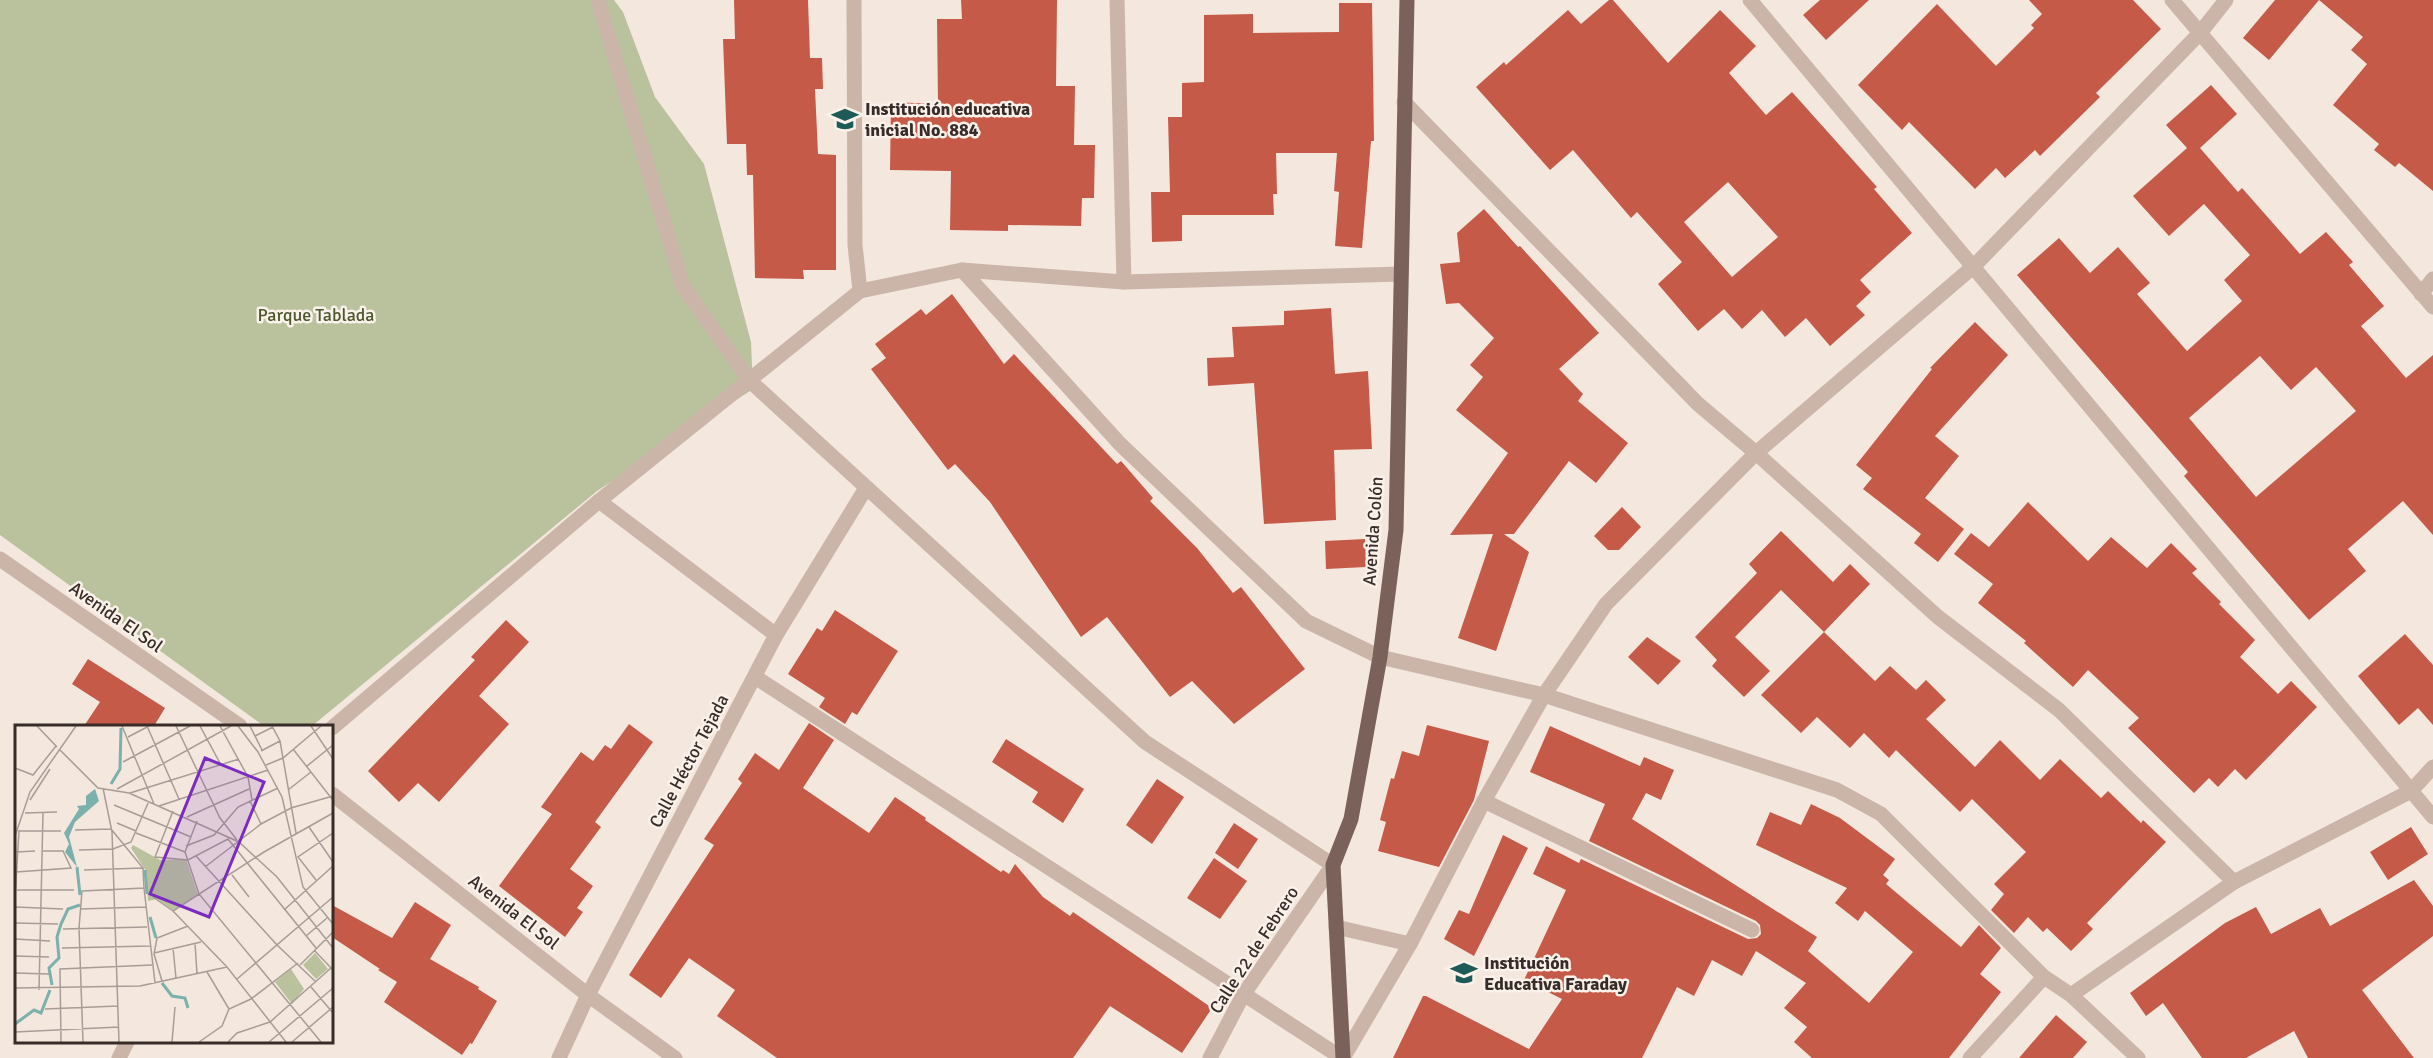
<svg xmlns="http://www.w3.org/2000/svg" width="2433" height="1058" font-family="Signika,sans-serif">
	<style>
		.green { fill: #b9c29d }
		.building { fill: #c65a48; fill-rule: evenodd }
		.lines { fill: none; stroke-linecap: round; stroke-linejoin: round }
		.minor { stroke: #cbb5a9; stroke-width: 15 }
		.major { stroke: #7a625a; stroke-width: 15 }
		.labels { text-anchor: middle; stroke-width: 5; stroke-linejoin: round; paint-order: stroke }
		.poi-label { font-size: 18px; font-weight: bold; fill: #382c29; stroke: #faf1ea; text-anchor: start }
		.park-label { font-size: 18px; fill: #4b572d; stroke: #faf1ea }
		.street-label { font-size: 18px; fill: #382c29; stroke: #faf1ea }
		.inset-river { fill: none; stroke: #7cb0ad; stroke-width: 3 }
		.inset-road { fill: none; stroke: #a89c96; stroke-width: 1.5 }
		.view { fill: #7b2cbf; fill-opacity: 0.15; stroke: #7b2cbf; stroke-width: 3 }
		.inset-edge { fill: none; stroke: #382c29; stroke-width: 3 }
	</style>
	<rect width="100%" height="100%" fill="#f3e7de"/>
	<!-- green -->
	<path class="green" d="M0,0H614L623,12L655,97L704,164L751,342L753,389L597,491L312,726H264L0,535Z"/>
	<!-- building -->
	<g class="building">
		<path d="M734,0H808L810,58H822L823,89H815L818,154L836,155V270H803L804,279L755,278L753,175H747L746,144H727L723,39H735Z"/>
		<path d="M961,0H1057L1056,86H1075L1074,145H1095L1094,198H1082L1081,226L1008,225V231L950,230L951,171L890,170L891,102L938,104L937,19H962Z"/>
		<path d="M1609,0H1613L1668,63L1720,10L1756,46L1729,73L1766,115L1792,92L1877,187L1874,189L1912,233L1860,280L1871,292L1856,306L1865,315L1830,346L1806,318L1785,337L1762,310L1742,329L1724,309L1698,331L1658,284L1682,262L1637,212L1631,218L1573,150L1550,170L1476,87L1504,62L1506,65L1568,10L1581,24ZM1728,182L1778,237L1732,277L1684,222Z"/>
		<path d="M1820,0H1869L1826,40L1803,15Z"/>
		<path d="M2029,0H2133L2161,29L2096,93L2100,97L2040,156L2035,150L2005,178L1996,168L1975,189L1909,122L1902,130L1858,85L1937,4L1996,66L2034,28L2031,25L2042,14Z"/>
		<path d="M2275,0H2433V191L2399,163L2395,167L2374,150L2379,144L2333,105L2367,64L2351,50L2363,37L2319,0L2269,60L2243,38Z"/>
		<path d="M1339,3H1372L1374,141H1371L1362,248L1335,246L1339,192L1334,191L1337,153H1276L1277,194H1273L1274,215H1182V241L1152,242L1151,192H1170L1168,117H1182V83L1204,82V15L1253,14V33L1339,32Z"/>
		<path d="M2211,85L2237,114L2200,148L2238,192L2242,188L2300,254L2326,232L2353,262L2349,265L2384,306L2361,326L2406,378L2433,355V535L2403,501L2348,549L2366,571L2309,620L2184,476L2188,472L2017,275L2059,238L2090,273L2118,247L2150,283L2137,294L2187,351L2242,301L2224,280L2250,255L2204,204L2169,236L2133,196L2187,148L2166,125ZM2260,356L2291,390L2316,367L2356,411L2256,497L2189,418Z"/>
		<path d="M1484,209L1518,247L1520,246L1599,333L1559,369L1583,394L1578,401L1628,443L1596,483L1569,461L1514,534H1504L1529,552L1496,651L1458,638L1493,534L1450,535L1508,453L1456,410L1483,377L1470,365L1494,338L1459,303L1446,304L1440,264L1460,262L1457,233Z"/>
		<path d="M952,294L1004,364L1014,354L1117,464L1121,461L1153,498L1150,501L1197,548L1233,593L1241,587L1305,669L1234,724L1192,681L1170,697L1107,617L1081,637L990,502L955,464L948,470L871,369L886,358L875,344L921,309L926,315Z"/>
		<path d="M1331,308L1335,374L1368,371L1372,449L1334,450L1336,520L1264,524L1254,383L1208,386L1207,358L1234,357L1232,327L1284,325V311Z"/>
		<path d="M1975,322L2008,355L1935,436L1959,456L1925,498L1964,529L1938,562L1914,543L1921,534L1863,489L1872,478L1856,465L1932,369L1930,368Z"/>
		<path d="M2028,502L2088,561L2111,537L2147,568L2171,543L2197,569L2192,573L2221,602L2219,604L2255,640L2240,657L2278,694L2291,681L2317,707L2246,780L2235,769L2218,787L2209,778L2194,793L2128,728L2139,718L2088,670L2073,687L2024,643L2026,641L1978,603L1993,584L1954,554L1971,533L1989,547Z"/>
		<path d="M1622,507L1641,527L1619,550H1608L1594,536Z"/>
		<path d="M1781,531L1833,582L1850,564L1870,584L1824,632L1875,681L1890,666L1916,690L1926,680L1946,700L1926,719L1975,767L2000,740L2040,780L2060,759L2101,798L2108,791L2141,823L2143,820L2166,842L2087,923L2093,929L2071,951L2047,928L2043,932L2028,917L2014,933L1991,910L2004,894L1994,884L2026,852L1972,799L1960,812L1896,750L1889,758L1864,733L1850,748L1817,717L1801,733L1761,695L1824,632L1781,590L1735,637L1770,671L1744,697L1712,666L1717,660L1695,637L1757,573L1749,564Z"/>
		<path d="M1365,539L1366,567L1326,569L1325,541Z"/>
		<path d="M835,610L898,651L857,715L852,712L845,724L819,707L825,698L788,674L817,628L822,631Z"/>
		<path d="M506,620L529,642L479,696L509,724L439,802L418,783L399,802L368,771L475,660L471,657Z"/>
		<path d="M2405,634L2433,665V725L2418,708L2399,725L2358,676Z"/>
		<path d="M1647,637L1681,661L1658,685L1628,657Z"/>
		<path d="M88,659L165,708L154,726H84L100,702L72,684Z"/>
		<path d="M809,723L834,740L803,788L869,833L895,797L926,818L925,820L1001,872L1003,870L1009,874L1015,864L1043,897L1070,916L1073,912L1212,1008L1182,1053L1110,1006L1073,1058H777L717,1016L735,990L689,958L661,998L629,975L714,845L704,839L742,783L738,779L755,753L779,770Z"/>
		<path d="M629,724L653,742L595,822L601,827L570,869L593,886L577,908L583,912L565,937L499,886L552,814L541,807L581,752L593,761L605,745L611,749Z"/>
		<path d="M1427,725L1489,741L1474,800L1439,867L1378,851L1386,822L1380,820L1391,778L1394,779L1402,751L1419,756Z"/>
		<path d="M1550,726L1640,766L1644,757L1674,770L1661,800L1646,793L1632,819L1817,937L1808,951L1869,1003L1913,952L1865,911L1858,921L1835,903L1847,888L1756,845L1770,812L1801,825L1811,804L1840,818L1895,859L1883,875L1889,880L1886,884L1961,947L1979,925L2001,948L1980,974L2001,992L1949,1058H1812L1794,1042L1807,1027L1784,1008L1806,983L1756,951L1742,976L1712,960L1694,996L1677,987L1642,1058H1393L1423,996H1426L1529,1049L1562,999L1524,980L1566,890L1533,874L1546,846L1579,863L1581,859L1748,939L1757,938L1761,934L1760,925L1756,921L1589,841L1605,804L1530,772Z"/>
		<path d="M1006,739L1084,789L1063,823L1032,802L1038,792L992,762Z"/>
		<path d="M1157,779L1184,797L1152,844L1126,825Z"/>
		<path d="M1234,823L1258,839L1238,869L1215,853Z"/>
		<path d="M2411,827L2428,854L2388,880L2370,852Z"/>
		<path d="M1503,835L1528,848L1474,956L1444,939L1459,910L1469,914Z"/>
		<path d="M1214,858L1247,881L1220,919L1187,898Z"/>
		<path d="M2414,880L2433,906V936L2362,990L2414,1058H2308L2294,1031L2246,1058H2202L2163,1003L2146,1016L2130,993L2225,923L2256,907L2271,934L2320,908L2330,926Z"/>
		<path d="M415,902L451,925L430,959L479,987L478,989L497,1001L472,1044L470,1043L462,1055L384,1002L397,982L378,970L380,969L332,937V905L392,938Z"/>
		<path d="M2056,1015L2087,1042L2073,1058H2019Z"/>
	</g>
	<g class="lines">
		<!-- minor -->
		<g class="minor">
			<path d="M598,0L683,286L750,381L1145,742L1333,865L1243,995L1210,1058"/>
			<path d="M854,0L855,245L860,291"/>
			<path d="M1117,0L1124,282"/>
			<path d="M1750,0L2433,817"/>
			<path d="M2172,0L2433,307"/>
			<path d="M1404,102L1698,404L1756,453L1938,617L2059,710L2234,882"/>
			<path d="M962,270L1120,444L1306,621L1380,657L1544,695L1837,790L1881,814L2044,977L2071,995L2138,1058"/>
			<path d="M2421,294L2433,279"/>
			<path d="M599,501L776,635"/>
			<path d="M0,559L240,726"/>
			<path d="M755,677L1342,1058"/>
			<path d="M332,728L599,501L860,291L962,270L1124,282L1401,274"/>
			<path d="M332,794L588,995L675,1058"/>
			<path d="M1484,801L1752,930"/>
			<path d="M1336,927L1410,944"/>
			<path d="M2071,995L2234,882L2411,791L2433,767"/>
			<path d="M119,1058L127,1042"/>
			<path d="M559,1058L588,995L776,635L866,488"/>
			<path d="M1343,1058L1410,944L1484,801L1544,695L1606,604L1756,453L1974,266L2200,33L2226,0"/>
			<path d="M1970,1058L2044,977"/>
		</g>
		<!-- major -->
		<path class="major" d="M1343,1058L1333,865L1351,819L1380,657L1396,530L1407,0"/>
	</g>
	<!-- icons -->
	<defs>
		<g id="school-bare" transform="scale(2.07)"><path d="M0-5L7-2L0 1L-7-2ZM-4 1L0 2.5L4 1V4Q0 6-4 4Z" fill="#1e5a58" stroke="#faf1ea" stroke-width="2.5" paint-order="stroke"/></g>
	</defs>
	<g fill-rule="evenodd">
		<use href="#school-bare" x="845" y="119"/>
		<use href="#school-bare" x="1464" y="973"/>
	</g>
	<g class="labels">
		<!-- poi labels -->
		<g class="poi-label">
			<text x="865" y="115">Institución educativa<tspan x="865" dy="21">inicial No. 884</tspan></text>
			<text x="1484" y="969">Institución<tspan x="1484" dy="21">Educativa Faraday</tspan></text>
		</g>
		<!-- park labels -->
		<g class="park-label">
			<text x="316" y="321">Parque Tablada</text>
		</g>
		<!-- street labels -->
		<g class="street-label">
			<text transform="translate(1373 531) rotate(-86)" y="6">Avenida Colón</text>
			<text transform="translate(116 617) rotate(35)" y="6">Avenida El Sol</text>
			<text transform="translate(689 761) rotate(-62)" y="6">Calle Héctor Tejada</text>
			<text transform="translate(514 912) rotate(38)" y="6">Avenida El Sol</text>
			<text transform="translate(1254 950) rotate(-57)" y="6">Calle 22 de Febrero</text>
		</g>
	</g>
	<!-- overview -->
	<g transform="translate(15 725)">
		<rect width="318" height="318" fill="#f3e7de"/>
		<path d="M118,120L145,135L171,134L183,169L158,185L142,174L133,176L131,146L116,123ZM300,228L313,244L301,254L288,240ZM276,244L289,264L277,279L260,257Z" fill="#b9c29d"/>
		<path d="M80,64L84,76L60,97L54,112L62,142L50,127L54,119L49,108L64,84L62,81L71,80V71Z" fill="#7cb0ad"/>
		<path class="inset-river" d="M96,59L105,44L106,3M62,142L65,170M130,145L132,169M135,192L141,213M147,258L157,271L170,273L173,283M37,260L34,243L44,233L42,212L46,199L53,184L65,180M0,299L19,285L26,288L35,265"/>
		<path class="inset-road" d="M22,1L42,22M107,1L139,79M132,1L164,74M161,1L205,93L222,115M185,1L206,40M205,1L233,52L237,75M223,1L243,27L267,72L288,162L318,199M235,1L247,25M257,1L265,16L281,108M296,1L318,34M240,11L258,2M113,12L134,1M44,24L83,63L114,68L224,117L262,152L318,223M278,24L317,74M246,26L265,16M108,37L175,1M251,40L268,33L306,1M292,41L318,20M0,43L18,50L41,21M88,63L97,107L104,317M102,64L216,1M273,65L296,47M115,68L224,34M15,75L35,44M235,76L246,99M99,80L176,112M144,81L253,45M158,86L140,132L173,135L213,114L301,223M10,88L42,87M172,92L234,64M182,96L170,127L184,169L306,317M102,98L121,106M294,102L318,137M60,105L96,104M4,106H46M121,108L170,127M0,111L15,67L61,1M171,121L199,110L223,82L263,63M64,125L98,124L116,117L134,76M1,127L20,126M181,131L262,220L301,257M190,142L246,99L276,83L318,71M69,145L128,143M1,147L56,143L48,126H28M217,150L234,172M301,155L283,132L318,108M129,163L140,258M2,165H59M138,172L158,186L212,242L271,317M0,174L4,105M0,182L48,184M65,184L131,182M269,185L318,141M158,186L249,127L318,88M0,198L43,199M48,204L132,202M291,211L312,193M0,214L35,216M180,218L182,249M47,223L135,221M158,223L161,253M299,225L318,245M139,228L186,217M0,231L34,232M285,240L318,207M192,247L214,284M0,248L34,249M222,254L318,172M147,256L139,229L142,213L173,201M296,262L318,288M0,263L125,261L212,242M24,265L28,88M30,284L103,281M0,307L104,302M46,317L45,244L137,240M68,317L64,203L67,166L129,163L128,143L96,104M157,317L160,282M184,317L207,301L214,284L236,274L283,238M213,317L222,308L255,297L316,243M254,317L318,263M277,317L318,282"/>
		<path class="view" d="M190,33L249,57L194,192L135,169Z"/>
		<rect width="318" height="318" class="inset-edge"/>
	</g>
</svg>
